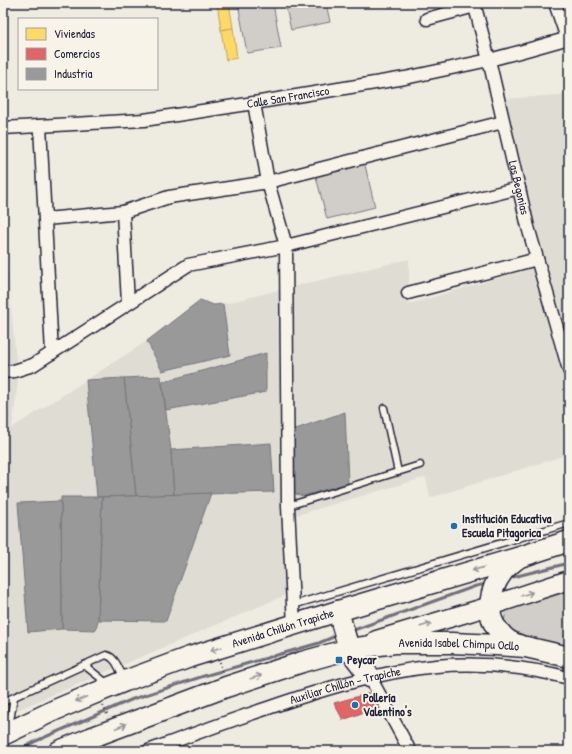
<svg xmlns="http://www.w3.org/2000/svg" width="572" height="754" font-family="'Patrick Hand',sans-serif">
	<style>
		.built { fill: #dfdcd4 }
		.green { fill: #d1cdc9; stroke: #7a7882 }
		.homes { fill: #ffd966; stroke: #bda259 }
		.shops { fill: #e06666; stroke: #a75259 }
		.industry { fill: #999; stroke: #75757d }
		.lines { fill: none; stroke-linecap: round; stroke-linejoin: round }
		.stream { stroke: #716f7b; stroke-width: 3 }
		.lane-casing { stroke: #22223b; stroke-width: 9 }
		.street-casing { stroke: #22223b; stroke-width: 15 }
		.secondary-casing { stroke: #22223b; stroke-width: 21 }
		.primary-casing { stroke: #22223b; stroke-width: 23 }
		.path { stroke: #22223b; stroke-width: 2; stroke-dasharray: 1 3; stroke-linecap: butt }
		.lane { stroke: #f7f3e8; stroke-width: 6 }
		.street { stroke: #f7f3e8; stroke-width: 12 }
		.secondary { stroke: #f7f3e8; stroke-width: 18 }
		.primary { stroke: #f7f3e8; stroke-width: 20 }
		.oneway { stroke: #97959a }
		.poi-dot { fill: #1f6fb2; stroke: #f7f3e8; stroke-width: 1.5 }
		.labels { text-anchor: middle; stroke-width: 4; stroke-linejoin: round; paint-order: stroke }
		.street-label { font-size: 12px; fill: #22223b; stroke: #f7f3e8 }
		.poi-label { font-size: 12px; font-weight: bold; fill: #22223b; stroke: #f7f3e8; text-anchor: start }
	</style>
	<rect width="100%" height="100%" fill="#eeebe1"/>
	<filter id="ink" filterUnits="userSpaceOnUse"><feTurbulence type="fractalNoise" baseFrequency=".025" numOctaves="2"/><feDisplacementMap in="SourceGraphic" scale="8" xChannelSelector="R" yChannelSelector="G"/><feConvolveMatrix kernelMatrix="1 2 1 2 8 2 1 2 1" color-interpolation-filters="sRGB"/></filter>
	<g filter="url(#ink)">
		<!-- built -->
		<path class="built" d="M569,94V454L430,498L426,477L283,519L286,595L3,716V225L18,381L12,428L147,341L200,300L214,305L223,304L275,291L409,259V304L533,268L494,100Z"/>
		<!-- green -->
		<g class="green">
			<path d="M238,3H273L281,48L247,53Z"/>
			<path d="M285,3H326L330,22L291,30Z"/>
			<path d="M363,157L375,207L327,219L314,169Z"/>
			<path d="M569,591V647L513,635L504,622L506,610Z"/>
		</g>
		<!-- homes -->
		<g class="homes">
			<path d="M217,3H229L233,28L221,30Z"/>
			<path d="M233,28L237,58L226,60L221,30Z"/>
		</g>
		<!-- shops -->
		<path class="shops" d="M370,693L375,708L343,720L334,703Z"/>
		<!-- industry -->
		<g class="industry">
			<path d="M200,300L214,305L223,304L230,355L162,371L147,341Z"/>
			<path d="M266,353V392L166,410L162,382Z"/>
			<path d="M161,376L171,450L174,495L136,496L124,378Z"/>
			<path d="M124,378L136,496L97,497L86,380Z"/>
			<path d="M345,412L348,483L303,496L293,493L290,431Z"/>
			<path d="M271,443L274,492L174,495L171,450Z"/>
			<path d="M211,493L166,621L98,620L102,497Z"/>
			<path d="M61,497H102L98,620L96,630L62,629Z"/>
			<path d="M61,501L62,629L28,632L18,503Z"/>
		</g>
		<g class="lines">
			<!-- stream -->
			<g class="stream">
				<path d="M509,578L569,563"/>
				<path d="M351,631L476,586L487,584"/>
				<path d="M18,751L36,741L133,699L204,676L319,643L338,635"/>
			</g>
			<!-- lane casing -->
			<g class="lane-casing">
				<g id="lane">
					<path d="M384,408L398,472"/>
					<path d="M288,506L420,465"/>
					<path d="M293,605L569,523"/>
					<path d="M84,665L108,684"/>
					<path d="M3,702L106,655C116,657 119,670 124,678"/>
					<path d="M9,727L14,697"/>
				</g>
			</g>
			<!-- street casing -->
			<g class="street-casing">
				<g id="street">
					<path id="s1" d="M474,3L489,60L528,227L569,370"/>
					<path d="M555,3L567,38"/>
					<path d="M427,19L475,6"/>
					<path d="M254,103L268,182L286,246L288,506L294,625"/>
					<path d="M40,126L52,353"/>
					<path id="s2" d="M3,128L144,120L254,103L405,78L489,60L523,51L569,38"/>
					<path d="M123,212L128,303"/>
					<path d="M45,219L123,212L169,197L268,182L503,122"/>
					<path d="M408,293L537,259"/>
					<path d="M3,372L14,371L33,365L188,265L286,246L519,188"/>
					<path d="M370,677L410,751"/>
					<path id="s3" d="M148,751C188,736 228,721 268,708C323,689 379,672 436,666C480,662 526,667 569,678"/>
				</g>
			</g>
			<!-- secondary casing -->
			<g class="secondary-casing">
				<path id="secondary" d="M376,640L490,606L569,580"/>
			</g>
			<!-- primary casing -->
			<g class="primary-casing">
				<g id="primary">
					<path d="M518,558C512,563 506,567 502,573C490,589 484,615 499,631C504,638 511,643 519,645"/>
					<path d="M338,611L349,649L370,677"/>
					<path id="s4" d="M3,735L55,710L86,697L125,681L190,657L338,611L520,557L569,541"/>
					<path id="s5" d="M59,751L90,738L226,687L302,662L349,649L395,643H452L496,645L526,647L569,657"/>
				</g>
			</g>
			<!-- path -->
			<g class="path">
				<path d="M220,662L222,672"/>
				<path d="M103,706L108,717"/>
			</g>
			<!-- lane -->
			<use href="#lane" class="lane"/>
			<!-- street -->
			<use href="#street" class="street"/>
			<!-- secondary -->
			<use href="#secondary" class="secondary"/>
			<!-- primary -->
			<use href="#primary" class="primary"/>
		</g>
		<!-- one-way arrows -->
		<defs><path id="oneway-shaft" d="M-6 0H5M1.5-3L5.5 0L1.5 3" fill="none" stroke-width="1.6" stroke-linecap="round" stroke-linejoin="round"/></defs>
		<g class="oneway">
			<use href="#oneway-shaft" transform="translate(478 569) rotate(164)"/>
			<use href="#oneway-shaft" transform="translate(527 594) rotate(-18)"/>
			<use href="#oneway-shaft" transform="translate(426 625) rotate(-17)"/>
			<use href="#oneway-shaft" transform="translate(216 649) rotate(163)"/>
			<use href="#oneway-shaft" transform="translate(256 677) rotate(-18)"/>
			<use href="#oneway-shaft" transform="translate(81 699) rotate(157)"/>
			<use href="#oneway-shaft" transform="translate(121 726) rotate(-21)"/>
		</g>
	</g>
	<!-- markers -->
	<g class="poi-dot">
		<circle cx="454" cy="526" r="4"/>
		<rect x="335" y="656" width="8" height="8" rx="2"/>
		<circle cx="355" cy="705" r="4"/>
	</g>
	<g class="labels">
		<!-- street labels -->
		<g class="street-label">
			<text dy="4" stroke="none"><textPath href="#s2" startOffset="287">Calle San Francisco</textPath></text>
			<text dy="4" stroke="none"><textPath href="#s1" startOffset="190">Las Begonias</textPath></text>
			<text dy="4" stroke="none"><textPath href="#s4" startOffset="300">Avenida Chillón Trapiche</textPath></text>
			<text dy="4" stroke="none"><textPath href="#s5" startOffset="418">Avenida Isabel Chimpu Ocllo</textPath></text>
			<text dy="4" stroke="none"><textPath href="#s3" startOffset="208">Auxiliar Chillón - Trapiche</textPath></text>
		</g>
		<!-- poi labels -->
		<g class="poi-label">
			<text x="462" y="523">Institución Educativa<tspan x="462" dy="14">Escuela Pitagorica</tspan></text>
			<text x="347" y="664">Peycar</text>
			<text x="363" y="702">Pollería<tspan x="363" dy="14">Valentino's</tspan></text>
		</g>
	</g>
	<!-- margin -->
	<rect width="572" height="754" fill="none" stroke="#f7f3e8" stroke-width="16"/>
	<rect x="8" y="8" width="556" height="738" fill="none" stroke="#22223b" stroke-width="1.5" filter="url(#ink)"/>
	<!-- legend -->
	<rect x="18" y="18" width="140" height="72" fill="#f7f3e8" stroke="#a29fa3"/>
	<rect x="26" y="28" width="20" height="12" fill="#ffd966" stroke="#a29fa3"/>
	<text x="54" y="38" font-size="12" fill="#22223b">Viviendas</text>
	<rect x="26" y="48" width="20" height="12" fill="#e06666" stroke="#a29fa3"/>
	<text x="54" y="58" font-size="12" fill="#22223b">Comercios</text>
	<rect x="26" y="68" width="20" height="12" fill="#999999" stroke="#a29fa3"/>
	<text x="54" y="78" font-size="12" fill="#22223b">Industria</text>
</svg>
